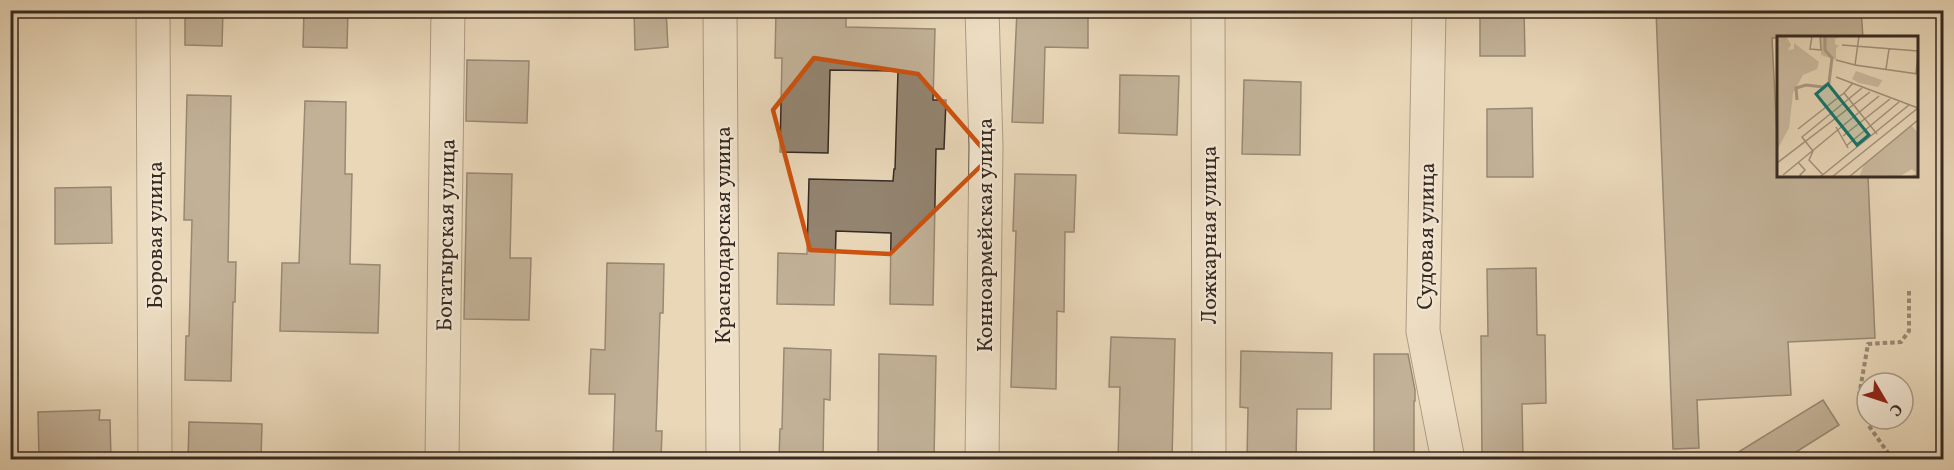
<svg xmlns="http://www.w3.org/2000/svg" width="1954" height="470" font-family="Vollkorn,serif">
	<style>
		.building { fill: #938470; stroke: #362a23; stroke-width: 1.5 }
		.lines { fill: none; stroke-linecap: round; stroke-linejoin: round }
		.street-casing { stroke: #635548; stroke-width: 35 }
		.path { stroke: #362a23; stroke-width: 4; stroke-dasharray: 4.5 3; stroke-linecap: butt }
		.street { stroke: #f1e5d1; stroke-width: 33 }
		.marked { fill: none; stroke: #cd520f; stroke-width: 4.5; stroke-linejoin: round }
		.labels { text-anchor: middle; stroke-width: 4.5; stroke-linejoin: round; paint-order: stroke }
		.street-label { font-size: 22px; fill: #362a23; stroke: #f1e5d1 }
		.inset-river { fill: none; stroke: #ac9c85; stroke-width: 3 }
		.inset-road { fill: none; stroke: #a1927c; stroke-width: 1.5 }
		.view { fill: #0f766e; fill-opacity: 0.15; stroke: #0f766e; stroke-width: 3 }
		.inset-edge { fill: none; stroke: #362a23; stroke-width: 3 }
	</style>
	<rect width="100%" height="100%" fill="#e9d7b8"/>
	<filter id="stains"><feTurbulence type="fractalNoise" baseFrequency=".00333" numOctaves="4"/><feColorMatrix values="0 0 0 0 .2 0 0 0 0 .09 0 0 0 0 .02 0 0 0 .5 -.17"/></filter>
	<radialGradient id="worn" r=".72"><stop offset=".6" stop-color="#630" stop-opacity="0"/><stop offset="1" stop-color="#630" stop-opacity=".3"/></radialGradient>
	<!-- building -->
	<g class="building">
		<path d="M185,10H223L222,46L185,45Z"/>
		<path d="M304,10H348L347,48L303,47Z"/>
		<path d="M634,10H666L668,47L635,50Z"/>
		<path d="M776,10L846,12V27L935,29L933,100H946L944,149H936L933,305L890,304L891,233L836,231L834,305L777,304L778,253L807,254L809,179L893,181L894,169H895L898,71L830,70L828,153L780,152L782,58H775Z"/>
		<path d="M1017,10H1088V48L1045,47L1043,123L1012,122Z"/>
		<path d="M1480,10H1524L1525,56H1480Z"/>
		<path d="M1656,10H1682V13L1718,10H1861L1863,38H1772L1779,176H1868L1875,338L1788,342L1791,395L1697,400L1699,448L1673,449Z"/>
		<path d="M467,60L529,61L527,123L466,121Z"/>
		<path d="M1120,75L1179,76L1177,135L1119,133Z"/>
		<path d="M1244,80L1301,82L1300,155L1242,154Z"/>
		<path d="M187,95L231,96L228,262H236L235,302H233L231,381L185,380L186,336H189L192,220H184Z"/>
		<path d="M305,101L346,102L345,174H352L350,264L380,265L378,333L280,331L282,263H299Z"/>
		<path d="M1532,108L1533,177H1487V109Z"/>
		<path d="M467,173L512,174L510,258H531L529,320L464,319Z"/>
		<path d="M1015,174L1076,175L1074,232H1065L1064,312L1057,311L1056,389L1011,387L1016,231H1013Z"/>
		<path d="M111,187L112,243L55,244V188Z"/>
		<path d="M607,263L664,264L663,313H660L656,431H662L661,459H613L615,394H589L591,349L605,350Z"/>
		<path d="M1536,268L1537,335H1545L1546,403L1522,404L1523,459H1482L1481,336H1488L1487,269Z"/>
		<path d="M1111,337L1175,339L1172,459H1118L1120,387H1109Z"/>
		<path d="M784,348L831,350L830,400L824,399L823,459H779L780,429H782Z"/>
		<path d="M1241,351L1332,353L1331,409H1297L1296,459H1247L1248,408L1240,407Z"/>
		<path d="M879,354L936,356L934,459H878Z"/>
		<path d="M1374,354H1408L1415,390V401H1414V459H1374Z"/>
		<path d="M1823,400L1839,425L1785,459H1727Z"/>
		<path d="M100,410L99,420H110L111,459H39L38,412Z"/>
		<path d="M189,422L262,424L261,459H188Z"/>
	</g>
	<g class="lines">
		<!-- street casing -->
		<g class="street-casing">
			<g id="street">
				<path d="M153,10L155,460"/>
				<path d="M720,10L723,460"/>
				<path d="M1208,10L1209,460"/>
				<path d="M1429,10L1423,331L1448,460"/>
				<path d="M442,460L448,10"/>
				<path d="M982,460L986,146L982,10"/>
			</g>
		</g>
		<!-- path -->
		<g class="path">
			<path d="M1859,396L1868,344L1901,342L1909,331V290"/>
			<path d="M1869,426L1893,460"/>
		</g>
		<!-- street -->
		<use href="#street" class="street"/>
	</g>
	<!-- marked area -->
	<path d="M0 0H1954V470H0ZM814,58L918,74L990,157L890,254L810,250L773,110Z" fill="#e9d7b8" fill-opacity=".55" fill-rule="evenodd"/>
	<path class="marked" d="M814,58L918,74L990,157L890,254L810,250L773,110Z"/>
	<g class="labels">
		<!-- street labels -->
		<g class="street-label">
			<text transform="translate(154 235) rotate(-90)" y="8">Боровая улица</text>
			<text transform="translate(445 235) rotate(-89)" y="8">Богатырская улица</text>
			<text transform="translate(722 235) rotate(-90)" y="8">Краснодарская улица</text>
			<text transform="translate(984 235) rotate(-90)" y="8">Конноармейская улица</text>
			<text transform="translate(1208 235) rotate(-90)" y="8">Ложкарная улица</text>
			<text transform="translate(1425 236) rotate(-89)" y="8">Судовая улица</text>
		</g>
	</g>
	<!-- overview -->
	<g transform="translate(1777 36)">
		<rect width="141" height="141" fill="#e9d7b8"/>
		<path d="M0,0H9L14,9L11,14L17,13V7L42,26L40,33L26,39L16,57L12,92L0,114V11L5,7L0,10ZM44,0H64L58,3V8L62,10L59,12V24L44,19ZM79,35L105,44V45L101,51L82,47L75,43ZM134,89L141,97V141H132L139,137L135,133L122,141H82L87,129Z" fill="#cbba9f"/>
		<path class="inset-river" d="M20,64L19,52L29,49L46,51L52,47L55,22L48,14V0"/>
		<path class="inset-road" d="M35,0L33,13L44,14L43,0M82,0L78,29L141,38M65,9L141,15M59,24L78,29M109,33L112,13M139,38L141,16M59,41L141,72M76,47L67,57L100,98M59,91L71,112M21,93L67,57M66,100L113,63M69,110L122,66M21,126L28,134L23,139L25,141M0,127L93,56M6,139L102,60M46,139L32,124L36,115L25,101L85,52M43,141L132,69M55,141L141,72M72,141L141,84"/>
		<path class="view" d="M51,48L92,99L80,109L39,58Z"/>
		<rect width="141" height="141" class="inset-edge"/>
	</g>
	<!-- margin -->
	<rect width="1954" height="470" fill="none" stroke="#e9d7b8" stroke-width="36"/>
	<rect x="12" y="12" width="1930" height="446" fill="none" stroke="#362a23" stroke-width="3"/>
	<rect x="18" y="18" width="1918" height="434" fill="none" stroke="#362a23" stroke-width="1.5"/>
	<!-- north arrow -->
	<g transform="translate(1885 401) rotate(129)"><circle r="28" fill="#f1e5d1" stroke="#a69a8b" stroke-width="1.5"/>
	<path d="M0-4.5L10 22L0 15L-10 22Z" fill="#8f2418"/>
	<text y="-9" font-size="16" font-weight="bold" text-anchor="middle" fill="#362a23">С</text>
	</g>
	<rect width="100%" height="100%" filter="url(#stains)"/>
	<rect width="100%" height="100%" fill="url(#worn)"/>
</svg>
